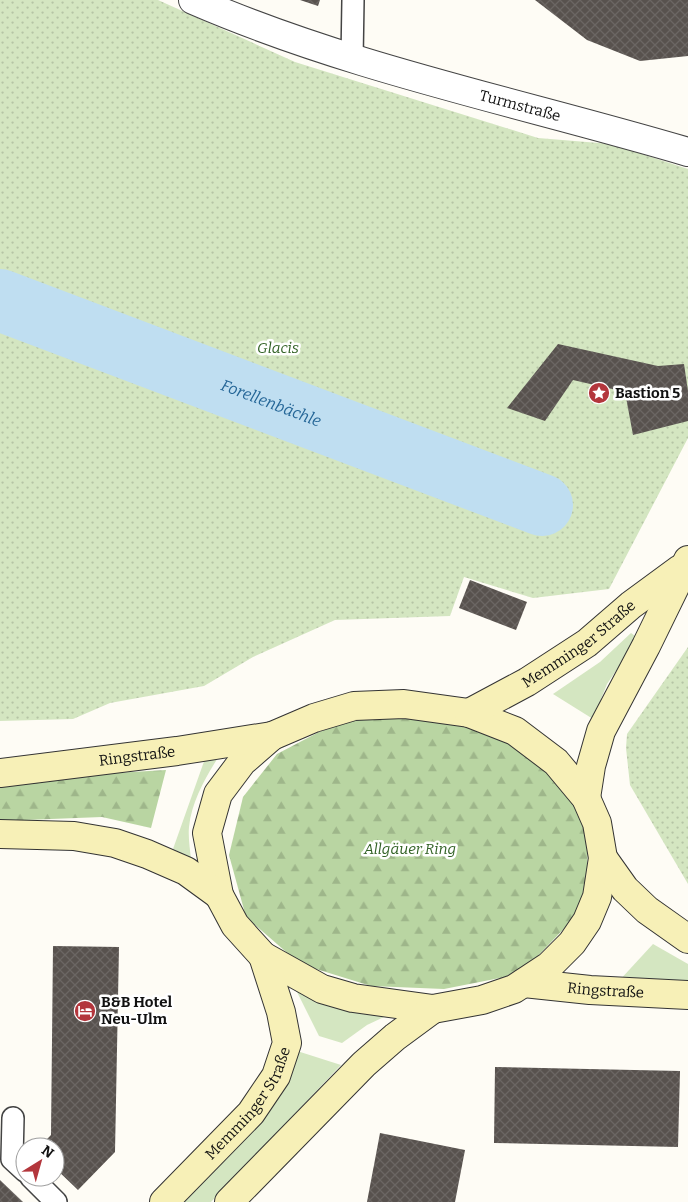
<svg xmlns="http://www.w3.org/2000/svg" width="688" height="1202" font-family="Bitter,serif">
	<style>
		.grass { fill: #d4e6c1 }
		.forest { fill: url(#forest-firs) }
		.park { fill: url(#park-dots) }
		.lines { fill: none; stroke-linecap: round; stroke-linejoin: round }
		.river { stroke: #bfdef1; stroke-width: 62 }
		.building { fill: url(#building-cross-hatch) }
		.lane-casing { stroke: #444; stroke-width: 24 }
		.street-casing { stroke: #444; stroke-width: 30 }
		.secondary-casing { stroke: #333; stroke-width: 30 }
		.lane { stroke: #fff; stroke-width: 21 }
		.street { stroke: #fff; stroke-width: 28 }
		.secondary { stroke: #f7f0b7; stroke-width: 28 }
		.labels { text-anchor: middle; stroke-width: 5; stroke-linejoin: round; paint-order: stroke }
		.street-label { font-size: 15px; fill: #111; stroke: #fff }
		.park-label { font-size: 15px; font-style: italic; fill: #336327; stroke: #fff }
		.poi-label { font-size: 15px; font-weight: bold; fill: #111; stroke: #fff; text-anchor: start }
		.water-label { font-size: 16px; font-style: italic; fill: #256697; stroke: #fff }
	</style>
	<defs>
		<pattern id="forest-firs" width="22" height="20" patternUnits="userSpaceOnUse" patternTransform="scale(1.25)"><rect width="22" height="20" fill="#b9d5a2"/><path d="M5 1l3.5 6h-7zM16 11l3.5 6h-7z" fill="#9eb68a"/></pattern>
		<pattern id="park-dots" width="8" height="8" patternUnits="userSpaceOnUse" patternTransform="scale(1.25)"><rect width="8" height="8" fill="#d4e6c1"/><path d="M2 2h.1M6 6h.1" fill="none" stroke="#b5c4a5" stroke-width="1.8" stroke-linecap="round"/></pattern>
		<pattern id="building-cross-hatch" width="8" height="8" patternUnits="userSpaceOnUse" patternTransform="scale(1.25)"><rect width="8" height="8" fill="#58524e"/><path d="M0 0l8 8M0 8l8-8" fill="none" stroke="#6b6663"/></pattern>
	</defs>
	<rect width="100%" height="100%" fill="#fefcf5"/>
	<!-- grass -->
	<g class="grass">
		<path d="M631,633L638,638L607,684L593,719L553,694L600,662Z"/>
		<path d="M224,748C209,772 192,798 189,827C188,837 190,849 191,859L173,849L207,753Z"/>
		<path d="M653,944L688,964V987L618,982Z"/>
		<path d="M293,984L314,996L384,1017L367,1025L342,1043L319,1036Z"/>
		<path d="M294,1050L341,1065L211,1202H176Z"/>
	</g>
	<!-- forest -->
	<g class="forest">
		<path d="M373,713L486,727L536,754L565,790L588,830L587,880L577,915L533,961L505,977L444,989L371,986L300,964L246,917L229,855L243,797L277,754L319,732Z"/>
		<path d="M166,770L151,828L102,817L0,821V784L31,778Z"/>
	</g>
	<!-- park -->
	<g class="park">
		<path d="M0,0H158L295,62L538,138L611,144L688,169V438L609,589L533,598L464,577L450,616L335,620L253,657L204,686L110,703L73,719L0,721Z"/>
		<path d="M688,647V884L630,785L626,748L627,734Z"/>
	</g>
	<g class="lines">
		<!-- river -->
		<path class="river" id="s1" d="M0,300L542,505"/>
	</g>
	<!-- building -->
	<g class="building">
		<path d="M300,0H320L318,6Z"/>
		<path d="M535,0H688V56L640,61L587,40Z"/>
		<path d="M558,344L658,366L684,364L688,391V421L633,435L625,392L573,380L545,421L507,408Z"/>
		<path d="M470,580L527,602L516,630L459,608Z"/>
		<path d="M53,946L119,947L115,1152L78,1190L55,1168V1147H39L51,1135Z"/>
		<path d="M495,1067L680,1071L678,1147L494,1143Z"/>
		<path d="M380,1133L465,1150L455,1202H367Z"/>
		<path d="M0,1180L23,1202H0Z"/>
	</g>
	<g class="lines">
		<!-- lane casing -->
		<g class="lane-casing">
			<g id="lane">
				<path d="M352,59L353,0"/>
				<path d="M13,1118L12,1159L25,1171"/>
				<path d="M31,1177L56,1202"/>
			</g>
		</g>
		<!-- street casing -->
		<g class="street-casing">
			<g id="street">
				<path id="s2" d="M193,0C352,69 523,103 688,152"/>
			</g>
		</g>
		<!-- secondary casing -->
		<g class="secondary-casing">
			<g id="secondary">
				<path d="M404,704L469,713L515,731L556,762L586,798L597,823L603,858L597,897L587,921L572,943L549,966L514,989L482,1000L433,1009L353,998L322,989L263,956L235,925L219,895L207,833L218,794L242,762L272,736L314,718L354,706Z"/>
				<path id="s3" d="M469,713L527,682L587,643L631,605L680,569"/>
				<path id="s4" d="M0,773L177,751L272,736"/>
				<path d="M586,798L591,766L601,731L646,646L688,560"/>
				<path d="M0,834L74,836L115,843L147,854L186,871L219,895"/>
				<path d="M603,858L625,889L647,910L688,939"/>
				<path id="s5" d="M524,983L590,990L688,995"/>
				<path id="s6" d="M164,1202L251,1113L276,1076L287,1043L281,1012L263,956"/>
				<path d="M229,1202L364,1064L395,1037L433,1009"/>
			</g>
		</g>
		<!-- lane -->
		<use href="#lane" class="lane"/>
		<!-- street -->
		<use href="#street" class="street"/>
		<!-- secondary -->
		<use href="#secondary" class="secondary"/>
	</g>
	<!-- icons -->
	<defs>
		<g id="sight-disc" transform="scale(1.125)"><circle r="9.5" fill="#b3363c" stroke="#fff"/><path d="M0-6L1.8-2.2L6-1.7L2.9 1.2L3.7 5.4L0 3.3L-3.7 5.4L-2.9 1.2L-6-1.7L-1.8-2.2Z" fill="#fff"/></g>
		<g id="hotel-disc" transform="scale(1.125)"><circle r="9.5" fill="#b3363c" stroke="#fff"/><path d="M-6-4.5h1.5V1H6V5H4.5V3h-9V5H-6ZM-4 0a1.8 1.8 0 1 1 3.6 0ZM.5 0V-2.5h3Q6-2.5 6 0Z" fill="#fff"/></g>
	</defs>
	<g fill-rule="evenodd">
		<use href="#sight-disc" x="599" y="393"/>
		<use href="#hotel-disc" x="85" y="1011"/>
	</g>
	<g class="labels">
		<!-- street labels -->
		<g class="street-label">
			<text dy="5" stroke="none"><textPath href="#s2" startOffset="344">Turmstraße</textPath></text>
			<text dy="5" stroke="none"><textPath href="#s3" startOffset="130">Memminger Straße</textPath></text>
			<text dy="5" stroke="none"><textPath href="#s4" startOffset="138">Ringstraße</textPath></text>
			<text dy="5" stroke="none"><textPath href="#s5" startOffset="82">Ringstraße</textPath></text>
			<text dy="5" stroke="none"><textPath href="#s6" startOffset="131">Memminger Straße</textPath></text>
		</g>
		<!-- park labels -->
		<g class="park-label">
			<text x="278" y="353">Glacis</text>
			<text x="410" y="854">Allgäuer Ring</text>
		</g>
		<!-- poi labels -->
		<g class="poi-label">
			<text x="615" y="398">Bastion 5</text>
			<text x="101" y="1007">B&amp;B Hotel<tspan x="101" dy="17">Neu-Ulm</tspan></text>
		</g>
		<!-- water labels -->
		<g class="water-label">
			<text dy="6" stroke="none"><textPath href="#s1" startOffset="290">Forellenbächle</textPath></text>
		</g>
	</g>
	<!-- north arrow -->
	<g transform="translate(40 1162) rotate(37)"><circle r="24" fill="#ffffff" stroke="#a0a0a0"/>
	<path d="M0-4L9 19L0 12L-9 19Z" fill="#b3363c"/>
	<text y="-8" font-size="14" font-weight="bold" text-anchor="middle" fill="#111111">N</text>
	</g>
</svg>
